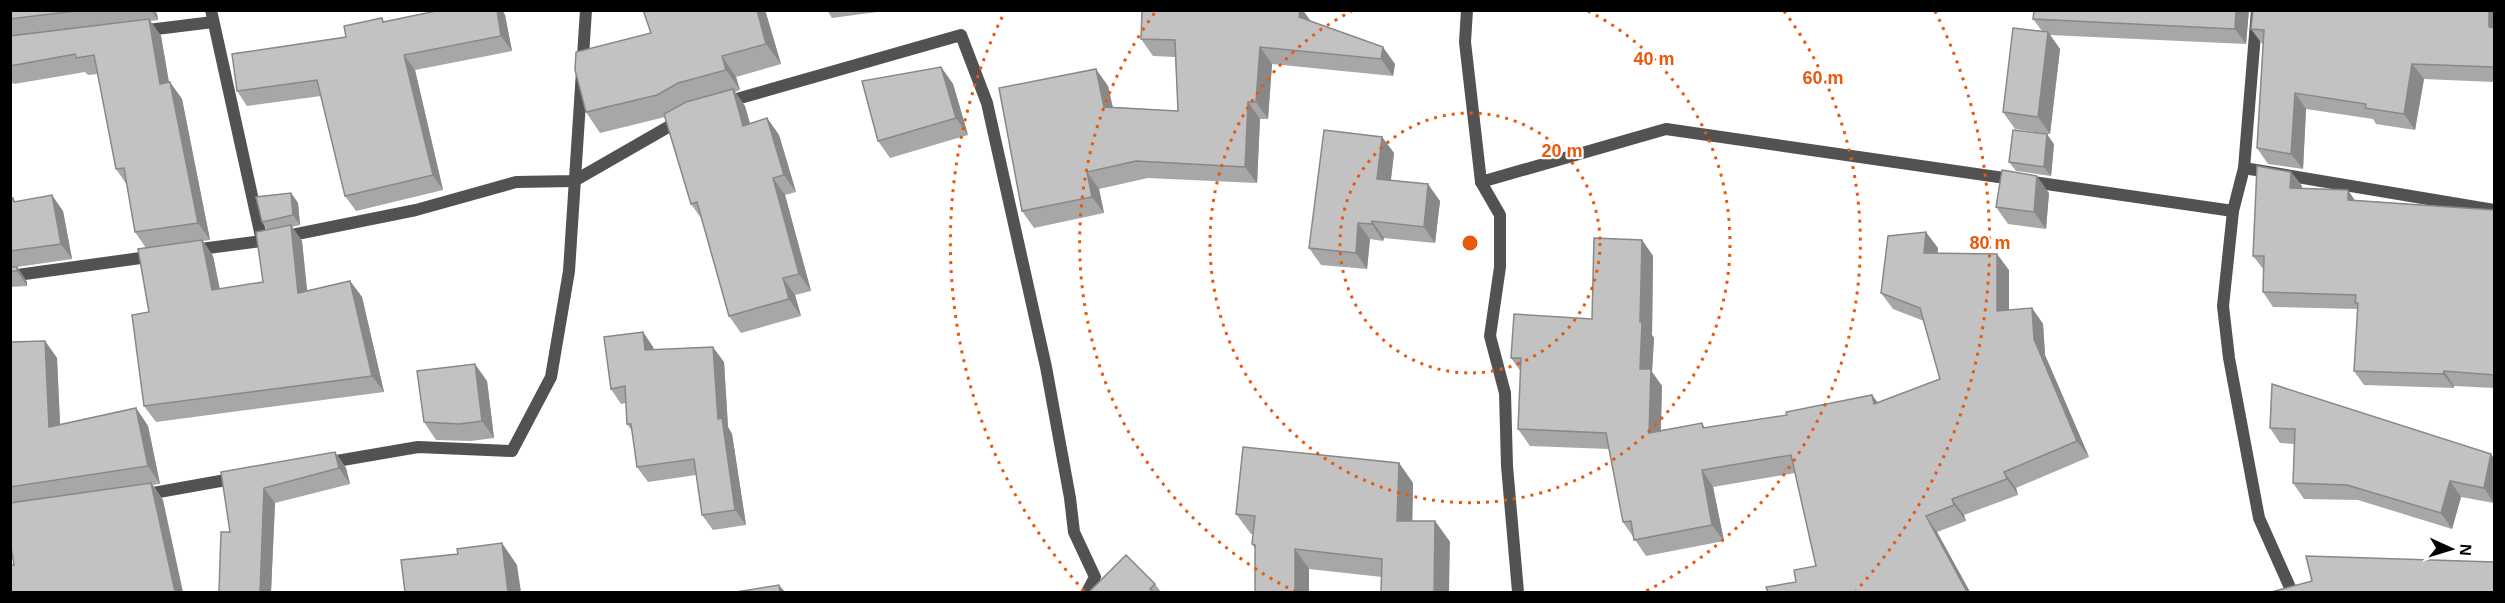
<svg xmlns="http://www.w3.org/2000/svg" width="2505" height="603" font-family="Helvetica,sans-serif">
	<style>
		.lines { fill: none; stroke-linecap: round; stroke-linejoin: round }
		.minor { stroke: #525252; stroke-width: 12 }
		.wall { fill: #a7a7a7 }
		.shaded-wall { fill: #888 }
		.building { fill: #c2c2c2; stroke: #888; stroke-width: 1.5 }
		.ring { fill: none; stroke: #e8590c; stroke-width: 3; stroke-dasharray: 3 6 }
		.centre { fill: #e8590c; stroke: #fff; stroke-width: 3 }
		.ring-label { font-size: 18px; text-anchor: middle; font-weight: bold; fill: #e8590c; stroke: #fff; stroke-width: 4.5; stroke-linejoin: round; paint-order: stroke }
	</style>
	<rect width="100%" height="100%" fill="#fff"/>
	<g class="lines">
		<!-- minor -->
		<g class="minor">
			<path d="M211,10L262,241"/>
			<path d="M1467,10L1465,42L1481,182L1500,215V267L1490,336L1505,393L1507,466L1518,592"/>
			<path d="M2257,10L2244,168L2233,211L2223,306L2229,358L2259,518L2292,592"/>
			<path d="M140,31L213,22"/>
			<path d="M726,102L961,35L987,103L1046,367L1070,498L1074,532L1095,577L1087,592"/>
			<path d="M2244,168L2494,210"/>
			<path d="M1481,182L1666,129L2233,211"/>
			<path d="M193,250L262,241L416,210L516,182L574,181L682,119"/>
			<path d="M10,276L155,256"/>
			<path d="M325,463L418,447L512,451L551,377L569,271L586,10"/>
			<path d="M142,495L237,478"/>
		</g>
	</g>
	<!-- wall -->
	<g class="wall">
		<path d="M10,10H154L157,14L158,20L150,21L161,36L169,82L182,99L210,240L203,241L213,256L220,289L263,282L267,230L262,222L291,193L298,203L300,225L292,227L302,241L307,291L350,281L362,297L384,392L156,422L144,406L149,312L146,248L135,232L127,185L116,169L98,74L88,75L85,72L14,84L13,83H10Z"/>
		<path d="M441,10H502L505,15L512,51L415,70L443,190L356,211L345,196L321,96L247,106L237,91L346,37L382,18L384,22Z"/>
		<path d="M765,10L781,64L736,77L740,90L735,92L745,106L750,123L767,118L779,135L796,192L785,195L811,291L795,295L801,316L741,333L729,316L701,218L691,204L665,117L600,133L586,112Z"/>
		<path d="M827,10H892L832,18Z"/>
		<path d="M2249,10L2246,44L2050,35L2060,49L2050,134L2015,129L2003,112L2042,31L2033,19Z"/>
		<path d="M2494,10V82L2424,79L2415,130L2376,124L2373,119L2306,109L2303,169L2268,164L2257,148L2263,45L2251,29Z"/>
		<path d="M1310,21L1395,64L1393,76L1272,64L1268,119H1260L1257,183L1148,178L1099,189L1104,213L1034,228L1022,211L1108,86L1113,107L1178,111L1175,57L1153,56L1141,39Z"/>
		<path d="M941,67L953,84L968,135L890,158L878,141Z"/>
		<path d="M1382,137L1394,153L1391,180L1440,201L1435,243L1384,238L1383,241L1370,239L1367,269L1321,265L1309,248Z"/>
		<path d="M2054,144L2051,176L2016,171L2009,162Z"/>
		<path d="M2291,172L2302,186L2301,189L2355,200L2494,210V388L2454,386V388L2364,385L2354,371L2358,309L2273,307L2263,292L2264,270L2253,256Z"/>
		<path d="M2049,193L2046,229L2008,224L1996,207Z"/>
		<path d="M10,198H13L16,202L63,211L72,259L17,267L27,282V286L10,287Z"/>
		<path d="M1642,240L1653,256L1652,335L1654,338L1652,372L1662,386L1661,430L1702,423L1705,428L1787,415L1872,395L1878,403L1940,379L1924,321L1893,309L1881,293L1938,248L1937,253L2009,270V310L2032,308L2043,324L2045,355L2089,457L2016,488L2018,495L1964,515L1966,521L1937,532L1970,592H1768L1796,582L1816,566L1795,473L1713,487L1724,541L1646,556L1623,522L1609,449L1530,446L1518,429L1521,372L1511,358L1592,319Z"/>
		<path d="M643,332L653,347L654,350L724,362L728,427L732,434L746,525L713,530L702,515L696,475L648,482L637,467L632,431L627,424L626,403L621,404L611,389Z"/>
		<path d="M45,341L57,358L60,425L136,408L148,426L160,484L153,485L163,500L14,565V503L10,498V342Z"/>
		<path d="M487,381L494,438L471,441L436,440L424,422Z"/>
		<path d="M2272,384L2494,459V503L2461,497L2452,529L2358,500L2304,499L2293,483L2294,444L2280,443L2270,428Z"/>
		<path d="M335,452L346,468L350,484L275,503L271,592H219L230,532L221,472Z"/>
		<path d="M1399,463L1413,483L1412,521H1435L1450,542L1382,577L1309,569V592H1255V549L1252,544L1253,534H1251L1236,514Z"/>
		<path d="M1155,584L1161,592H1089Z"/>
	</g>
	<!-- shaded-wall -->
	<g class="shaded-wall">
		<path d="M151,10H154L157,14L158,20Z"/>
		<path d="M497,10H502L505,15L512,51L501,36Z"/>
		<path d="M757,10H765L781,64L766,44Z"/>
		<path d="M1300,10H1303L1312,23L1299,17Z"/>
		<path d="M2236,10H2249L2246,44L2235,29Z"/>
		<path d="M2489,10H2494V35L2489,27Z"/>
		<path d="M149,19L161,36L172,101L160,84Z"/>
		<path d="M2048,32L2060,49L2050,134L2038,117Z"/>
		<path d="M1260,47L1272,64L1268,119L1256,102Z"/>
		<path d="M1383,47L1395,64L1393,76L1381,59Z"/>
		<path d="M404,55L415,70L443,190L433,175Z"/>
		<path d="M722,56L736,77L740,90L726,70Z"/>
		<path d="M2412,64L2424,79L2415,130L2404,114Z"/>
		<path d="M941,67L953,84L968,135L956,118Z"/>
		<path d="M1096,69L1108,86L1116,124L1104,107Z"/>
		<path d="M170,82L182,99L210,240L198,223Z"/>
		<path d="M733,89L745,106L755,143L743,126Z"/>
		<path d="M2295,93L2306,109L2303,169L2291,154Z"/>
		<path d="M1248,102L1260,119L1257,183L1245,167Z"/>
		<path d="M767,118L779,135L796,192L784,175Z"/>
		<path d="M2047,134L2054,144L2051,176L2044,167Z"/>
		<path d="M1382,137L1394,153L1389,195L1377,179Z"/>
		<path d="M1087,172L1099,189L1104,213L1092,197Z"/>
		<path d="M2291,172L2302,186L2300,203L2290,188Z"/>
		<path d="M2037,176L2049,193L2046,229L2034,212Z"/>
		<path d="M773,178L785,195L811,291L799,274Z"/>
		<path d="M1428,184L1440,201L1435,243L1424,227Z"/>
		<path d="M2348,190L2358,205L2348,200Z"/>
		<path d="M291,193L298,203L300,225L293,215Z"/>
		<path d="M52,195L63,211L72,259L61,244Z"/>
		<path d="M1372,221L1384,238L1383,241L1372,224Z"/>
		<path d="M1358,223L1370,239L1367,269L1356,253Z"/>
		<path d="M291,225L302,241L309,309L298,293Z"/>
		<path d="M1926,232L1938,248L1936,269L1924,253Z"/>
		<path d="M202,240L213,256L223,307L212,290Z"/>
		<path d="M1642,240L1653,256L1652,335L1654,338L1652,372L1662,386L1660,449L1649,433L1640,369Z"/>
		<path d="M1997,254L2009,270V327L1997,311Z"/>
		<path d="M17,267L27,282V286L17,271Z"/>
		<path d="M783,278L795,295L801,316L789,299Z"/>
		<path d="M350,281L362,297L384,392L372,376Z"/>
		<path d="M2032,308L2043,324L2045,355L2089,457L2077,441L2034,339Z"/>
		<path d="M643,332L653,347L656,366L645,350Z"/>
		<path d="M45,341L57,358L61,444L49,427Z"/>
		<path d="M713,347L724,362L728,427L732,434L746,525L735,510L718,419Z"/>
		<path d="M475,364L487,381L494,438L482,421Z"/>
		<path d="M2444,371L2454,386V388L2443,374Z"/>
		<path d="M1872,395L1884,411L1874,404Z"/>
		<path d="M136,408L148,426L160,484L148,466Z"/>
		<path d="M335,452L346,468L350,484L339,468Z"/>
		<path d="M2491,454L2494,459V503L2484,488Z"/>
		<path d="M1399,463L1413,483L1412,541L1397,521Z"/>
		<path d="M1702,470L1713,487L1724,541L1712,525Z"/>
		<path d="M2004,472L2016,488L2018,495L2007,479Z"/>
		<path d="M2450,481L2461,497L2452,529L2441,513Z"/>
		<path d="M151,483L163,500L183,592H175Z"/>
		<path d="M264,488L275,503L271,592H260Z"/>
		<path d="M1952,499L1964,515L1966,521L1954,505Z"/>
		<path d="M1926,516L1937,532L1970,592H1967Z"/>
		<path d="M1435,521L1450,542L1449,592H1434Z"/>
		<path d="M502,543L517,565L521,592H508Z"/>
		<path d="M1295,549L1309,569V592H1295Z"/>
		<path d="M779,585L785,592H780Z"/>
	</g>
	<!-- building -->
	<g class="building">
		<path d="M10,10H83L10,19Z"/>
		<path d="M441,10H497L501,36L404,55L433,175L345,196L317,80L237,91L232,54L346,37L344,26L382,18L383,22Z"/>
		<path d="M643,10H757L766,44L722,56L726,70L678,83L657,95L586,112L575,70L576,52L651,33Z"/>
		<path d="M1142,10H1300L1299,17L1383,47L1381,59L1260,47L1256,102H1248L1245,167L1136,161L1087,172L1092,197L1022,211L999,88L1096,69L1104,107L1178,111L1175,40L1141,39Z"/>
		<path d="M2034,10H2236L2235,29L2033,19Z"/>
		<path d="M2253,10H2489V27L2494,28V67L2412,64L2404,114L2365,108L2366,104L2295,93L2291,154L2257,148L2264,30L2251,29Z"/>
		<path d="M149,19L160,84L170,82L198,223L135,232L124,168L116,169L94,55L76,58L75,54L10,66V36Z"/>
		<path d="M2013,28L2048,32L2038,117L2003,112Z"/>
		<path d="M941,67L956,118L878,141L862,81Z"/>
		<path d="M733,89L743,126L767,118L784,175L773,178L799,274L783,278L789,299L729,316L697,202L691,204L664,114L686,102Z"/>
		<path d="M1324,130L1382,137L1377,179L1428,184L1424,227L1372,221V224L1358,223L1356,253L1309,248Z"/>
		<path d="M2013,130L2047,134L2044,167L2009,162Z"/>
		<path d="M2257,166L2291,172L2290,188L2348,190V200L2494,210V375L2444,371L2443,374L2354,371L2358,303H2355L2356,295L2263,292L2264,256H2253Z"/>
		<path d="M2002,170L2037,176L2034,212L1996,207Z"/>
		<path d="M291,193L293,215L262,222L256,197Z"/>
		<path d="M52,195L61,244L10,251V198H13L14,202Z"/>
		<path d="M291,225L298,293L350,281L372,376L144,406L132,315L149,312L138,249L202,240L212,290L263,282L256,232Z"/>
		<path d="M1926,232L1924,253L1997,254V311L2032,308L2034,339L2077,441L2004,472L2007,479L1952,499L1954,505L1926,516L1967,592H1768L1766,587L1796,582L1794,570L1816,566L1791,455L1702,470L1712,525L1634,540L1631,521L1623,522L1606,433L1518,429L1521,358H1511L1514,314L1592,319L1594,238L1642,240L1640,322H1642L1640,369H1651L1649,433L1702,423L1703,428L1787,415L1786,412L1872,395L1874,404L1940,379L1920,308L1881,293L1888,236Z"/>
		<rect x="10" y="267" width="7" height="4"/>
		<path d="M643,332L645,350L713,347L718,419L722,418L735,510L702,515L694,459L637,467L631,424H627L625,386L611,389L604,337Z"/>
		<path d="M45,341L49,427L136,408L148,466L10,487V342Z"/>
		<path d="M475,364L482,421L459,424L424,422L417,371Z"/>
		<path d="M2272,384L2491,454L2484,488L2450,481L2441,513L2347,485L2293,483L2295,429L2270,428Z"/>
		<path d="M1243,447L1399,463L1397,521H1435L1434,592H1381L1382,559L1295,549V592H1255V545L1252,544L1255,516L1236,514Z"/>
		<path d="M335,452L339,468L264,488L260,592H219L221,532H230L221,472Z"/>
		<path d="M151,483L175,592H10V565H14L10,541V503Z"/>
		<path d="M502,543L508,592H405L401,560L458,554L457,549Z"/>
		<path d="M1126,555L1155,584L1150,589L1153,592H1089Z"/>
		<path d="M2306,556L2494,562V592H2271L2312,581Z"/>
		<path d="M779,585L780,592H736Z"/>
	</g>
	<!-- distance rings -->
	<g class="ring">
		<circle cx="1470" cy="243" r="130"/>
		<path d="M1588 11A260 260 0 1 1 1352 11"/>
		<path d="M1296 592A390 390 0 0 1 1156 11M1784 11A390 390 0 0 1 1644 592"/>
		<path d="M1084 591A520 520 0 0 1 1005 11M1935 11A520 520 0 0 1 1856 591"/>
	</g>
	<circle cx="1470" cy="243" r="9" class="centre"/>
	<g class="ring-label">
		<text x="1654" y="65">40 m</text>
		<text x="1823" y="84">60 m</text>
		<text x="1562" y="157">20 m</text>
		<text x="1990" y="249">80 m</text>
	</g>
	<!-- border -->
	<rect width="2505" height="603" fill="none" stroke="#000000" stroke-width="24"/>
	<!-- north arrow -->
	<g transform="translate(2451 549) rotate(94)" stroke="#ffffff" stroke-width="4.5" paint-order="stroke">
	<path d="M0-4.5L10 22L0 15L-10 22Z" fill="#000000"/>
	<text y="-9" font-size="16" font-weight="bold" text-anchor="middle" fill="#000000">N</text>
	</g>
</svg>
